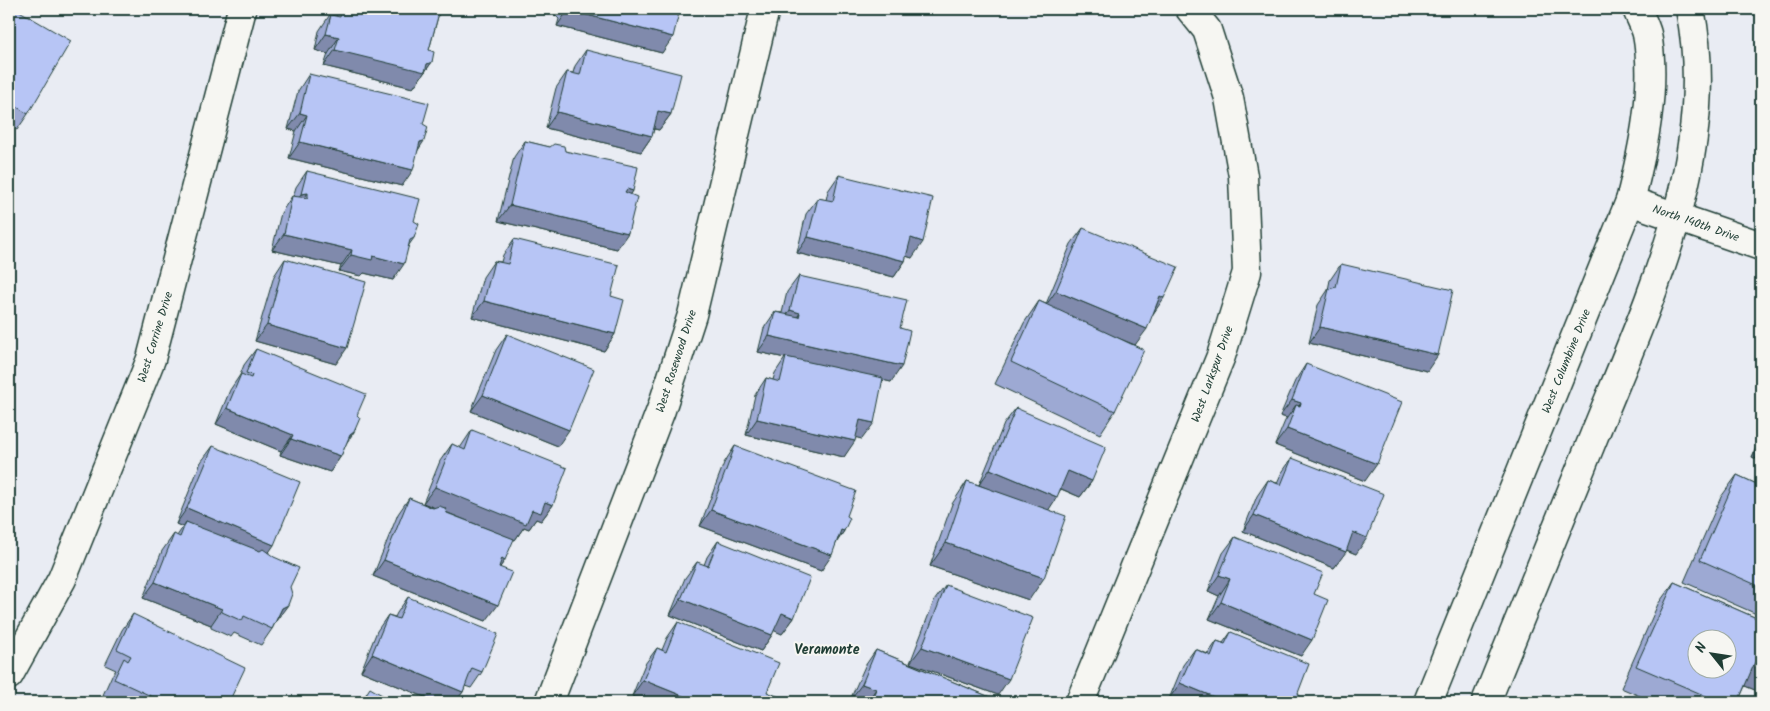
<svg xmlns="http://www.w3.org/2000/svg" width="1770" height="711" font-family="Kalam,sans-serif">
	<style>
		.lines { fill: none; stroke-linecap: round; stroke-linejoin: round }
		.minor-casing { stroke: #1f3d34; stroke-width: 31 }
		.minor { stroke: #f6f6f2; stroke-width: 28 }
		.wall { fill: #9da9d3; stroke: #1f3d34 }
		.shaded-wall { fill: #808aac; stroke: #1f3d34 }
		.building { fill: #b7c5f5; stroke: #1f3d34; fill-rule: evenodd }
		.labels { text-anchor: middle; stroke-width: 4; stroke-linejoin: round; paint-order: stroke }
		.street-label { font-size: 12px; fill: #1f3d34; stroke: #f6f6f2 }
		.neighbourhood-label { font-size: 14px; font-weight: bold; fill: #1f3d34; stroke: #f6f6f2 }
	</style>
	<rect width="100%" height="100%" fill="#e9ecf3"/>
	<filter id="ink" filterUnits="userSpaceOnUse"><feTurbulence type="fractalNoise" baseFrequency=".02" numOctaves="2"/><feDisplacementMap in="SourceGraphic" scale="10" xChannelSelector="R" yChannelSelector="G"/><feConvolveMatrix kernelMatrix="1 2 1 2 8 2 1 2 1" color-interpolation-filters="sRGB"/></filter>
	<g filter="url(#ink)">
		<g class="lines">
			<!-- minor casing -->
			<g class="minor-casing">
				<g id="minor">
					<path d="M1630,201L1761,246"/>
					<path d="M9,675L62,579L151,359L242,9"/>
					<path d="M549,702L661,410L692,315L765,9"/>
					<path d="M1080,702L1221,356L1247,272L1243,176L1229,98L1207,30L1190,9"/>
					<path d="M1428,702L1630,201C1643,150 1657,87 1647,34C1645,26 1640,17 1637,9"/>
					<path d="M1486,702C1522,614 1558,525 1594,436C1648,303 1720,155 1690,9"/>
				</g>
			</g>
			<!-- minor -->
			<use href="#minor" class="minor"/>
		</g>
		<!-- wall -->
		<g class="wall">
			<path d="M9,9L28,114L17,130L9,125Z"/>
			<path d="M331,9H440L429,50L432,62L413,88L324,66L328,54L315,50L319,31L329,16Z"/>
			<path d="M557,9H680L662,53L557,26L559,19L555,15Z"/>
			<path d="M586,50L671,114L659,130L654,129L652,136L641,152L546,128L556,88L567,72L573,73L575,66Z"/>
			<path d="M309,74L423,124L402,186L289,158L296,131L288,129L298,91Z"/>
			<path d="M525,141L565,151L633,191L630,195L617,249L498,221L514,157Z"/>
			<path d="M307,171L414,221V238L409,245L393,280L364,273L361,276L339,271L341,266L272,250L281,213L292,196L293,197L296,187Z"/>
			<path d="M839,175L912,258L906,256L905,261L894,277L797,253L806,214L818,198L826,200L828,191Z"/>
			<path d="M1083,228L1153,314L1135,345L1119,338L1115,411L1100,434L995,384L1024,323L1039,301L1046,304L1071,244Z"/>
			<path d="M514,239L611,296L615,334L604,351L472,317L483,277L494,261L501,262L503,255Z"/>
			<path d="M285,259L336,364L255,341L274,276Z"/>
			<path d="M1341,264L1427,371L1309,343L1318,305L1328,290L1330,280Z"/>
			<path d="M799,276L900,328L891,382L883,380L862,439L856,437L844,457L746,435L755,395L766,378L773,380L775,373L785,358L758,352L764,328L775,312L782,313L787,292Z"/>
			<path d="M507,334L558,446L471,411L496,350Z"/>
			<path d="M256,349L346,444L341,456L330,472L280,455L281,451L216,424L230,390L240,375L244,365Z"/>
			<path d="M1306,364L1365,481L1275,445L1285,421L1287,418L1280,416L1295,381Z"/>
			<path d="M1016,408L1092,481L1080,497L1061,489L1048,510L1029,600L930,566L952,504L967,481L979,485L1004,424Z"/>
			<path d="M472,430L553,505L541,521L536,519L529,529L524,527L515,540L447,512L505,560L500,567L486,621L373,576L398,514L409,498L433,508L434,507L423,503L440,461L452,444L460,448Z"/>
			<path d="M1761,435V461L1752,457Z"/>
			<path d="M213,446L268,553L276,621L272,629L261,645L234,633L231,637L211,628V625L143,598L162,551L174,534L177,536L183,527L176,524L201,462Z"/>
			<path d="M735,446L847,516L844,531L837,542L821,571L700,526L724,463Z"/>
			<path d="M1292,458L1356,554L1346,550L1334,568L1243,531L1257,496L1268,480L1277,483L1281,474Z"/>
			<path d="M1737,475L1761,486V616L1684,582L1721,497Z"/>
			<path d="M1235,537L1314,594L1301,656L1209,619L1219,596L1208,591L1223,553Z"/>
			<path d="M718,541L794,618L782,634L774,630L772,635L761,651L670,615L685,578L697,562L704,565L707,557Z"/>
			<path d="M1674,582L1761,620V690L1760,692L1745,686L1738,702H1654L1621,688L1658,604Z"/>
			<path d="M946,585L998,695L910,663L934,601Z"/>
			<path d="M408,597L482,672L471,688L465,686L463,692L455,702H437L361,671L377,631L388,615L395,617L397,613Z"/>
			<path d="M133,614L229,702H118L103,695L112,675L116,670L105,665L122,630Z"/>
			<path d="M678,622L767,692L780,702H647L632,696L645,664L657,648L662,650L667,638Z"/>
			<path d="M1231,632L1298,693L1301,702H1175L1169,699L1183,665L1195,649L1208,654L1217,641L1223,643Z"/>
			<path d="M876,650L1002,702H856L850,700L865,666Z"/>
		</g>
		<!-- shaded-wall -->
		<g class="shaded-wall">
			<path d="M337,9H341L331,23L329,20Z"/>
			<path d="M568,10L673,37L662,53L557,26Z"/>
			<path d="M326,34L339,37L328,54L315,50Z"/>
			<path d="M335,50L427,64L432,62L413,88L324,66Z"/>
			<path d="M658,111L671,114L659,130L647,127Z"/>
			<path d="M557,112L652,136L641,152L546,128Z"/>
			<path d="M300,113L307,115L296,131L288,129Z"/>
			<path d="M424,141L413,158L420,142Z"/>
			<path d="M300,142L413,170L402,186L289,158Z"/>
			<path d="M627,189L633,191L622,207L613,209Z"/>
			<path d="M308,193L296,210H290L301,194Z"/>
			<path d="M510,205L628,233L617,249L498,221Z"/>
			<path d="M284,234L352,250L341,266L272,250Z"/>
			<path d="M808,237L905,261L894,277L797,253Z"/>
			<path d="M911,238L923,242L912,258L900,254Z"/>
			<path d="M351,255L373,256L404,264L393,280L364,273L361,276L339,271Z"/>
			<path d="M1056,291L1147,329L1135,345L1044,308Z"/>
			<path d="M1160,296L1164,298L1153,314Z"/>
			<path d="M484,301L615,334L604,351L472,317Z"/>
			<path d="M790,310L800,313L789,329L779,327Z"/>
			<path d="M267,325L347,348L336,364L255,341Z"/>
			<path d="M1320,327L1438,355L1427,371L1309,343Z"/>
			<path d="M769,336L902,366L891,382L786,358V357L785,358L758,352Z"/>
			<path d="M483,395L569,430L558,446L471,411Z"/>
			<path d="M1292,400L1301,403L1292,416L1296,405L1287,418L1280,416Z"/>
			<path d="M227,408L293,435L281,451L216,424Z"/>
			<path d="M757,419L855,441L844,457L746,435Z"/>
			<path d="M860,420L874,423L862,439L849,436Z"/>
			<path d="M1287,429L1377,464L1365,481L1275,445Z"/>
			<path d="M354,432L343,448L350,435Z"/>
			<path d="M291,439L341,456L330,472L280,455Z"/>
			<path d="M1761,444V461L1752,457Z"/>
			<path d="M990,469L1057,497L1046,514L979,485Z"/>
			<path d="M1068,471L1092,481L1080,497L1057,487Z"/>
			<path d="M435,487L532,510L545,502L553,505L541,521L536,519L529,529L524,527L515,540L423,503Z"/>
			<path d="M187,508L274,545L263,561L186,522L183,527L176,524Z"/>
			<path d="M711,510L832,555L821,571L700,526Z"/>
			<path d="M1254,515L1346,552L1334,568L1243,531Z"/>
			<path d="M841,530L844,531L833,547Z"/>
			<path d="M1353,532L1367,538L1356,554L1342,548Z"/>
			<path d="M946,543L1044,578L1029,600L930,566Z"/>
			<path d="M502,558L505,560L494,576Z"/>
			<path d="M384,560L498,605L486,621L373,576Z"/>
			<path d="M1219,575L1230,579L1219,596L1208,591Z"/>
			<path d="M155,582L222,609L211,625L143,598Z"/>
			<path d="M681,599L772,635L761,651L670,615Z"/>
			<path d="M1221,602L1312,640L1301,656L1209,619Z"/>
			<path d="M288,605L276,621L282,608Z"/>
			<path d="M782,613L794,618L782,634L770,629Z"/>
			<path d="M922,647L1009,679L998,695L910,663Z"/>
			<path d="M372,654L463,692L455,702H437L361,671Z"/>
			<path d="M1755,662L1761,664V690L1760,692L1740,684Z"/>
			<path d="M643,680L698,702H647L632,696Z"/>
			<path d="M1180,683L1226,702H1175L1169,699Z"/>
			<path d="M862,684L876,689L867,702H856L850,700Z"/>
		</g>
		<!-- building -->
		<g class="building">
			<path d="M9,9H16L71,41L28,114L9,102Z"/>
			<path d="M342,9H440L429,50L434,52L432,62L427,64L425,72L335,50L339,37L326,34L331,15L340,17Z"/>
			<path d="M568,9H680L673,37L568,10Z"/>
			<path d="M586,50L681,74L671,114L658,111L652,136L557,112L567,72L580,75Z"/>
			<path d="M309,74L429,103L423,124L428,127L424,141L420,142L413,170L300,142L307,115L300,113Z"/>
			<path d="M525,141L550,147L554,144L564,146L565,151L638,167L633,191L627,189L625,192L637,197L628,233L510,205Z"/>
			<path d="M307,171L420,199L414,221L419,224L414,238L410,240L404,264L373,256L372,260L351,255L352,250L284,234L292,196L308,198V193L301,194Z"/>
			<path d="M839,175L933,198L923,242L911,238L905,261L808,237L818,198L833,201Z"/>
			<path d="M1083,228L1178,267L1164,298L1160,296L1147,329L1056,291Z"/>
			<path d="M514,239L619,265L611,296L624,300L615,334L484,301L494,261L508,264Z"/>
			<path d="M285,259L366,282L347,348L267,325Z"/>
			<path d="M1341,264L1453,290L1438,355L1320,327L1329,289L1336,287Z"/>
			<path d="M799,276L907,300L900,328L910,331L902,366L769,336L775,312L799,317L800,313L790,310Z"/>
			<path d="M1039,301L1144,350L1115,411L1011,362Z"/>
			<path d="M507,334L594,369L569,430L483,395Z"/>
			<path d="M256,349L366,394L357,415L360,418L354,432L350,435L341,456L291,439L293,435L227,408L241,374L251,378L252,375L246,373Z"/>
			<path d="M786,357L883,378L874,423L860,420L855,441L757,419L766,378L780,382Z"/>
			<path d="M1306,364L1402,402L1377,464L1287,429L1296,405L1300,406L1301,403L1292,400Z"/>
			<path d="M1016,408L1106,447L1092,481L1068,471L1057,497L990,469Z"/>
			<path d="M472,430L567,468L553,505L545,502L541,513L532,510L526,524L435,487L452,444L465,450Z"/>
			<path d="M213,446L300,482L274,545L187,508Z"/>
			<path d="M735,446L856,491L847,516L850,518L844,531L841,530L832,555L711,510Z"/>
			<path d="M1292,458L1384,494L1367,538L1353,532L1346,552L1254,515L1268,480L1281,485Z"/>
			<path d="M1737,475L1761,486V587L1700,560Z"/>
			<path d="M967,481L1066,516L1044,578L946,543Z"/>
			<path d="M409,498L433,508L439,506L445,508L447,513L514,539L505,560L502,558L499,567L512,572L498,605L384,560Z"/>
			<path d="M186,522L260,551L263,549L274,557L299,568L290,587L292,594L288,605L282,608L272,629L244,616L242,621L222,612V609L155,582L174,534L180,537Z"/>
			<path d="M1235,537L1323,573L1314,594L1328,600L1312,640L1221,602L1230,579L1219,575Z"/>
			<path d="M718,541L810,578L794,618L782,613L772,635L681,599L697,562L708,566Z"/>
			<path d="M1674,582L1761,620V664L1755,662L1738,702H1720L1636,666ZM1698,638H1728V668H1698Z"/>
			<path d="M946,585L1033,618L1009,679L922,647Z"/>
			<path d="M408,597L498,634L482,672L472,668L463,692L372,654L388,615L399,619Z"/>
			<path d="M133,614L245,668L229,702H164L114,679L124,658L128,661L131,656L117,649Z"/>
			<path d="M678,622L779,663L767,692L782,698L780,702H698L643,680L657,648L666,652Z"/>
			<path d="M1231,632L1309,664L1298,693L1302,701L1301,702H1226L1180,683L1195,649L1211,656L1217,641L1225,644Z"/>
			<path d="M876,650L1002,702H871L876,689L862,684Z"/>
			<path d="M370,688L394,702H361Z"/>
		</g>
	</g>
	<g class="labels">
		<!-- street labels -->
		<g class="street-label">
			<text transform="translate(1696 223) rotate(19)" y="4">North 140th Drive</text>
			<text transform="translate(155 337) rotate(-73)" y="4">West Corrine Drive</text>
			<text transform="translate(676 361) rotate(-72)" y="4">West Rosewood Drive</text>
			<text transform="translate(1566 361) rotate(-68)" y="4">West Columbine Drive</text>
			<text transform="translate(1212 374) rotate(-70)" y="4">West Larkspur Drive</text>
		</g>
		<!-- neighbourhood labels -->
		<g class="neighbourhood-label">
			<text x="827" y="654">Veramonte</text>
		</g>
	</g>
	<!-- margin -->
	<rect width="1770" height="711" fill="none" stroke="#f6f6f2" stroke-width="30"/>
	<rect x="15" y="15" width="1740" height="681" fill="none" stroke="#1f3d34" stroke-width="2" filter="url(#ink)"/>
	<!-- north arrow -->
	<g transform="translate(1712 654) rotate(300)"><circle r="24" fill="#f6f6f2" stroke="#a0aca6"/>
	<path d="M0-4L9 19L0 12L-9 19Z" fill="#1f3d34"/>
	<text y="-8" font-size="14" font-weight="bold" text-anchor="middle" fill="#1f3d34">N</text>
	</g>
</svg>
